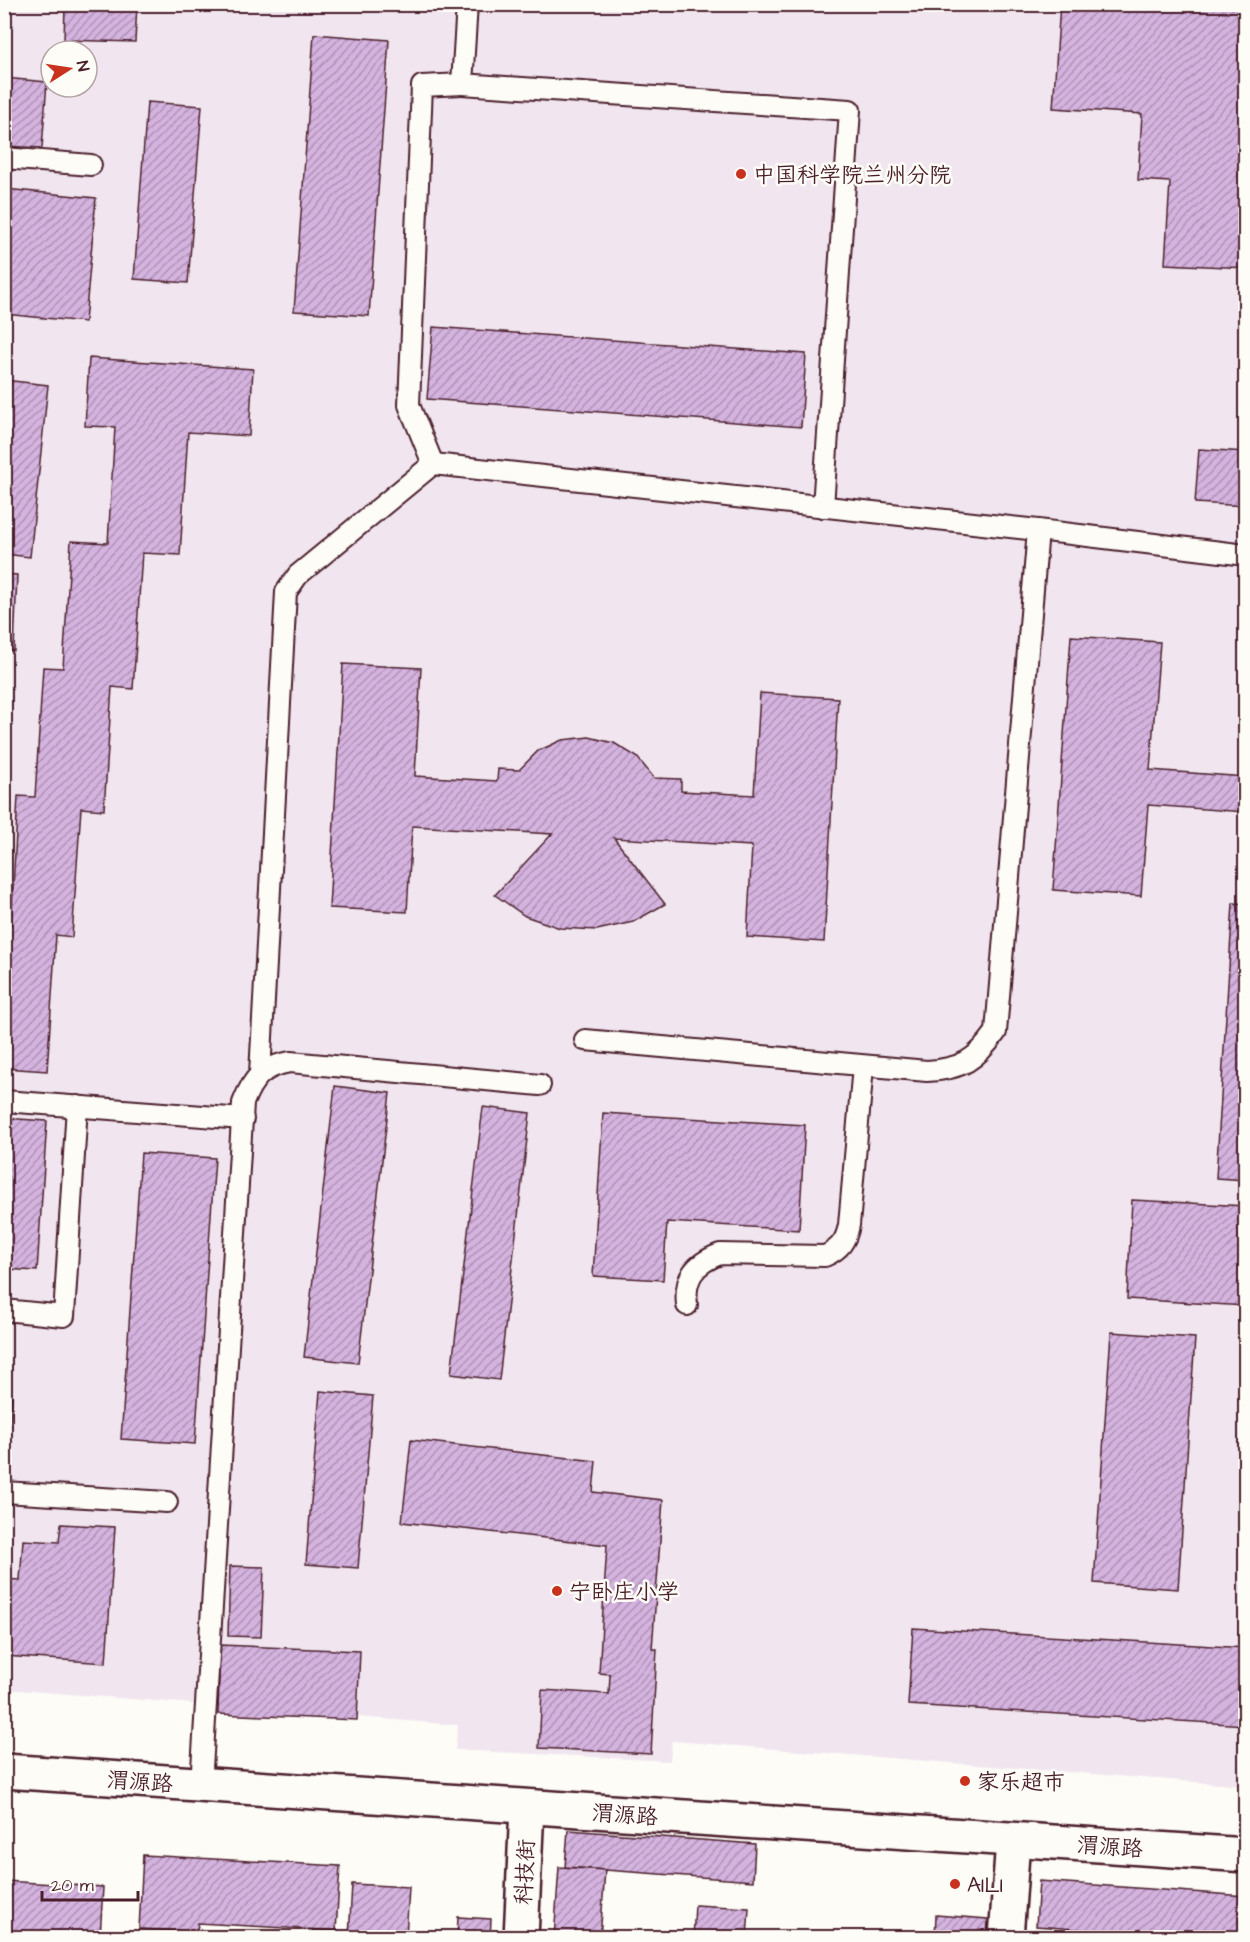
<svg xmlns="http://www.w3.org/2000/svg" width="1250" height="1942" font-family="'Architects Daughter','LXGW WenKai TC',sans-serif">
	<style>
		.built { fill: #f1e6f0; fill-rule: evenodd }
		.building { fill: url(#building-hatch); stroke: #4a1f2b; stroke-width: 1.5 }
		.lines { fill: none; stroke-linecap: round; stroke-linejoin: round }
		.lane-casing { stroke: #4a1f2b; stroke-width: 24 }
		.street-casing { stroke: #4a1f2b; stroke-width: 38 }
		.secondary-casing { stroke: #4a1f2b; stroke-width: 38 }
		.lane { stroke: #fdfcf7; stroke-width: 20 }
		.street { stroke: #fdfcf7; stroke-width: 33 }
		.secondary { stroke: #fdfcf7; stroke-width: 33 }
		.poi-dot { fill: #c8321e; stroke: #fdfcf7; stroke-width: 2 }
		.labels { text-anchor: middle; stroke-width: 5; stroke-linejoin: round; paint-order: stroke }
		.poi-label { font-size: 22px; fill: #4a1f2b; stroke: #fdfcf7; text-anchor: start }
		.street-label { font-size: 22px; fill: #4a1f2b; stroke: #fdfcf7 }
	</style>
	<defs>
		<pattern id="building-hatch" width="6" height="6" patternUnits="userSpaceOnUse" patternTransform="scale(1.5)"><rect width="6" height="6" fill="#d4b3df"/><path d="M-1 1l2-2M0 6l6-6M5 7l2-2" fill="none" stroke="#ae91b5"/></pattern>
	</defs>
	<rect width="100%" height="100%" fill="#fdfcf7"/>
	<filter id="ink" filterUnits="userSpaceOnUse"><feTurbulence type="fractalNoise" baseFrequency=".0167" numOctaves="2"/><feDisplacementMap in="SourceGraphic" scale="12" xChannelSelector="R" yChannelSelector="G"/><feConvolveMatrix kernelMatrix="1 2 1 2 8 2 1 2 1" color-interpolation-filters="sRGB"/></filter>
	<g filter="url(#ink)">
		<!-- built -->
		<path class="built" d="M4,5H1245V1786L672,1741L670,1761L455,1750L458,1725L5,1689ZM51,51H87V87H51Z"/>
		<!-- building -->
		<g class="building">
			<path d="M48,4H137L135,42L64,40L65,5Z"/>
			<path d="M1060,4H1246V268L1165,264L1170,182L1138,180L1142,114L1053,108Z"/>
			<path d="M314,34L389,40L369,316L294,311Z"/>
			<path d="M4,78L47,82L42,148L4,146Z"/>
			<path d="M147,102L202,106L188,283L134,279Z"/>
			<path d="M5,189L96,198L85,322L4,314Z"/>
			<path d="M433,327L806,354L801,427L427,399Z"/>
			<path d="M89,358L253,369L249,436L188,432L180,555L142,553L133,689L112,687L104,810L81,808L72,937L56,935L47,1071L4,1068V924L11,925L18,796L35,797L43,667L63,668L71,541L108,543L115,427L85,426Z"/>
			<path d="M4,380L48,385L30,557L4,554Z"/>
			<path d="M1199,449L1246,452V506L1195,503Z"/>
			<path d="M4,574L17,575L14,651L4,650Z"/>
			<path d="M1071,636L1160,642L1150,770L1246,777V812L1148,805L1141,896L1053,890Z"/>
			<path d="M343,664L421,668L415,776L497,781L498,769L519,770L538,751L562,740L589,737L614,743L637,757L654,778L681,779V791L754,795L760,693L838,698L824,942L747,937L752,846L614,838L665,904L633,922L597,930L560,928L525,916L495,895L552,834L412,826L407,912L329,908Z"/>
			<path d="M1233,903L1246,904V1180L1216,1178Z"/>
			<path d="M335,1086L390,1093L358,1363L304,1357Z"/>
			<path d="M483,1107L530,1113L499,1380L451,1374Z"/>
			<path d="M603,1113L805,1125L799,1230L667,1222L663,1280L593,1276Z"/>
			<path d="M4,1118L47,1121L37,1271L4,1269Z"/>
			<path d="M141,1153L215,1158L195,1444L121,1439Z"/>
			<path d="M1132,1200L1246,1206V1306L1127,1299Z"/>
			<path d="M1111,1332L1195,1338L1178,1589L1094,1583Z"/>
			<path d="M320,1391L373,1396L358,1568L306,1564Z"/>
			<path d="M4,1396H12L8,1459H4Z"/>
			<path d="M411,1440L596,1461L593,1492L663,1500L652,1649H657L651,1754L539,1748L542,1690L609,1694L610,1674L599,1673L607,1545L402,1522Z"/>
			<path d="M61,1524L115,1527L106,1663L4,1656V1579L20,1580L23,1540L59,1542Z"/>
			<path d="M230,1566L264,1567L261,1637L228,1636Z"/>
			<path d="M913,1628L1246,1648V1725L908,1705Z"/>
			<path d="M220,1645L360,1651L357,1720L218,1714Z"/>
			<path d="M568,1830L755,1844L753,1881L565,1867Z"/>
			<path d="M143,1855L340,1866L336,1931L198,1923L197,1932L139,1929Z"/>
			<path d="M559,1867L605,1870L600,1938H554Z"/>
			<path d="M4,1881L103,1887L100,1938H4Z"/>
			<path d="M1039,1881L1246,1896V1938H1191L1036,1926Z"/>
			<path d="M352,1884L409,1887L406,1938H349Z"/>
			<path d="M695,1905L749,1908L747,1938H693Z"/>
			<path d="M936,1915L988,1919L987,1938H935Z"/>
			<path d="M458,1917L491,1919L490,1938H457Z"/>
		</g>
		<g class="lines">
			<!-- lane casing -->
			<g class="lane-casing">
				<g id="lane">
					<path d="M467,4L462,84L850,110L823,507"/>
					<path d="M4,158L91,165"/>
					<path d="M433,464L409,405L422,86L462,84"/>
					<path d="M585,1040L927,1071C962,1069 976,1060 996,1032L1038,530"/>
					<path d="M260,1074L286,592L298,575L433,464L1038,530L1246,555"/>
					<path d="M4,1101L243,1119"/>
					<path d="M687,1305C684,1278 694,1264 720,1254L825,1256C840,1249 846,1241 849,1225L863,1066"/>
					<path d="M4,1310L64,1316L77,1106"/>
					<path d="M4,1492L167,1502"/>
					<path d="M201,1785L243,1103C253,1077 263,1067 290,1062L540,1085"/>
				</g>
			</g>
			<!-- street casing -->
			<g class="street-casing">
				<g id="street">
					<path d="M521,1938L527,1807"/>
					<path d="M1006,1938L1013,1840"/>
				</g>
			</g>
			<!-- secondary casing -->
			<g class="secondary-casing">
				<path id="secondary" d="M4,1771L1246,1855"/>
			</g>
			<!-- lane -->
			<use href="#lane" class="lane"/>
			<!-- street -->
			<use href="#street" class="street"/>
			<!-- secondary -->
			<use href="#secondary" class="secondary"/>
		</g>
	</g>
	<!-- markers -->
	<g class="poi-dot">
		<circle cx="741" cy="174" r="6"/>
		<circle cx="557" cy="1591" r="6"/>
		<circle cx="965" cy="1781" r="6"/>
		<circle cx="955" cy="1884" r="6"/>
	</g>
	<g class="labels">
		<!-- poi labels -->
		<g class="poi-label">
			<text x="753" y="182">中国科学院兰州分院</text>
			<text x="569" y="1599">宁卧庄小学</text>
			<text x="977" y="1789">家乐超市</text>
			<text x="967" y="1892">AILI</text>
		</g>
		<!-- street labels -->
		<g class="street-label">
			<text transform="translate(140 1781) rotate(4)" y="8">渭源路</text>
			<text transform="translate(625 1814) rotate(4)" y="8">渭源路</text>
			<text transform="translate(1110 1846) rotate(4)" y="8">渭源路</text>
			<text transform="translate(524 1872) rotate(-87)" y="8">科技街</text>
		</g>
	</g>
	<!-- margin -->
	<rect width="1250" height="1942" fill="none" stroke="#fdfcf7" stroke-width="24"/>
	<rect x="12" y="12" width="1226" height="1918" fill="none" stroke="#4a1f2b" stroke-width="2" filter="url(#ink)"/>
	<!-- north arrow -->
	<g transform="translate(69 69) rotate(78)"><circle r="28" fill="#fdfcf7" stroke="#b5a4a5" stroke-width="1.5"/>
	<path d="M0-4.5L10 22L0 15L-10 22Z" fill="#c8321e"/>
	<text y="-9" font-size="16" font-weight="bold" text-anchor="middle" fill="#4a1f2b">N</text>
	</g>
	<!-- scale -->
	<path d="M42 1891v9h96v-9" fill="none" stroke="#4a1f2b" stroke-width="3"/>
	<text x="51" y="1891" font-size="18" fill="#4a1f2b" stroke="#fdfcf7" stroke-width="4.5" paint-order="stroke">20 m</text>
</svg>
